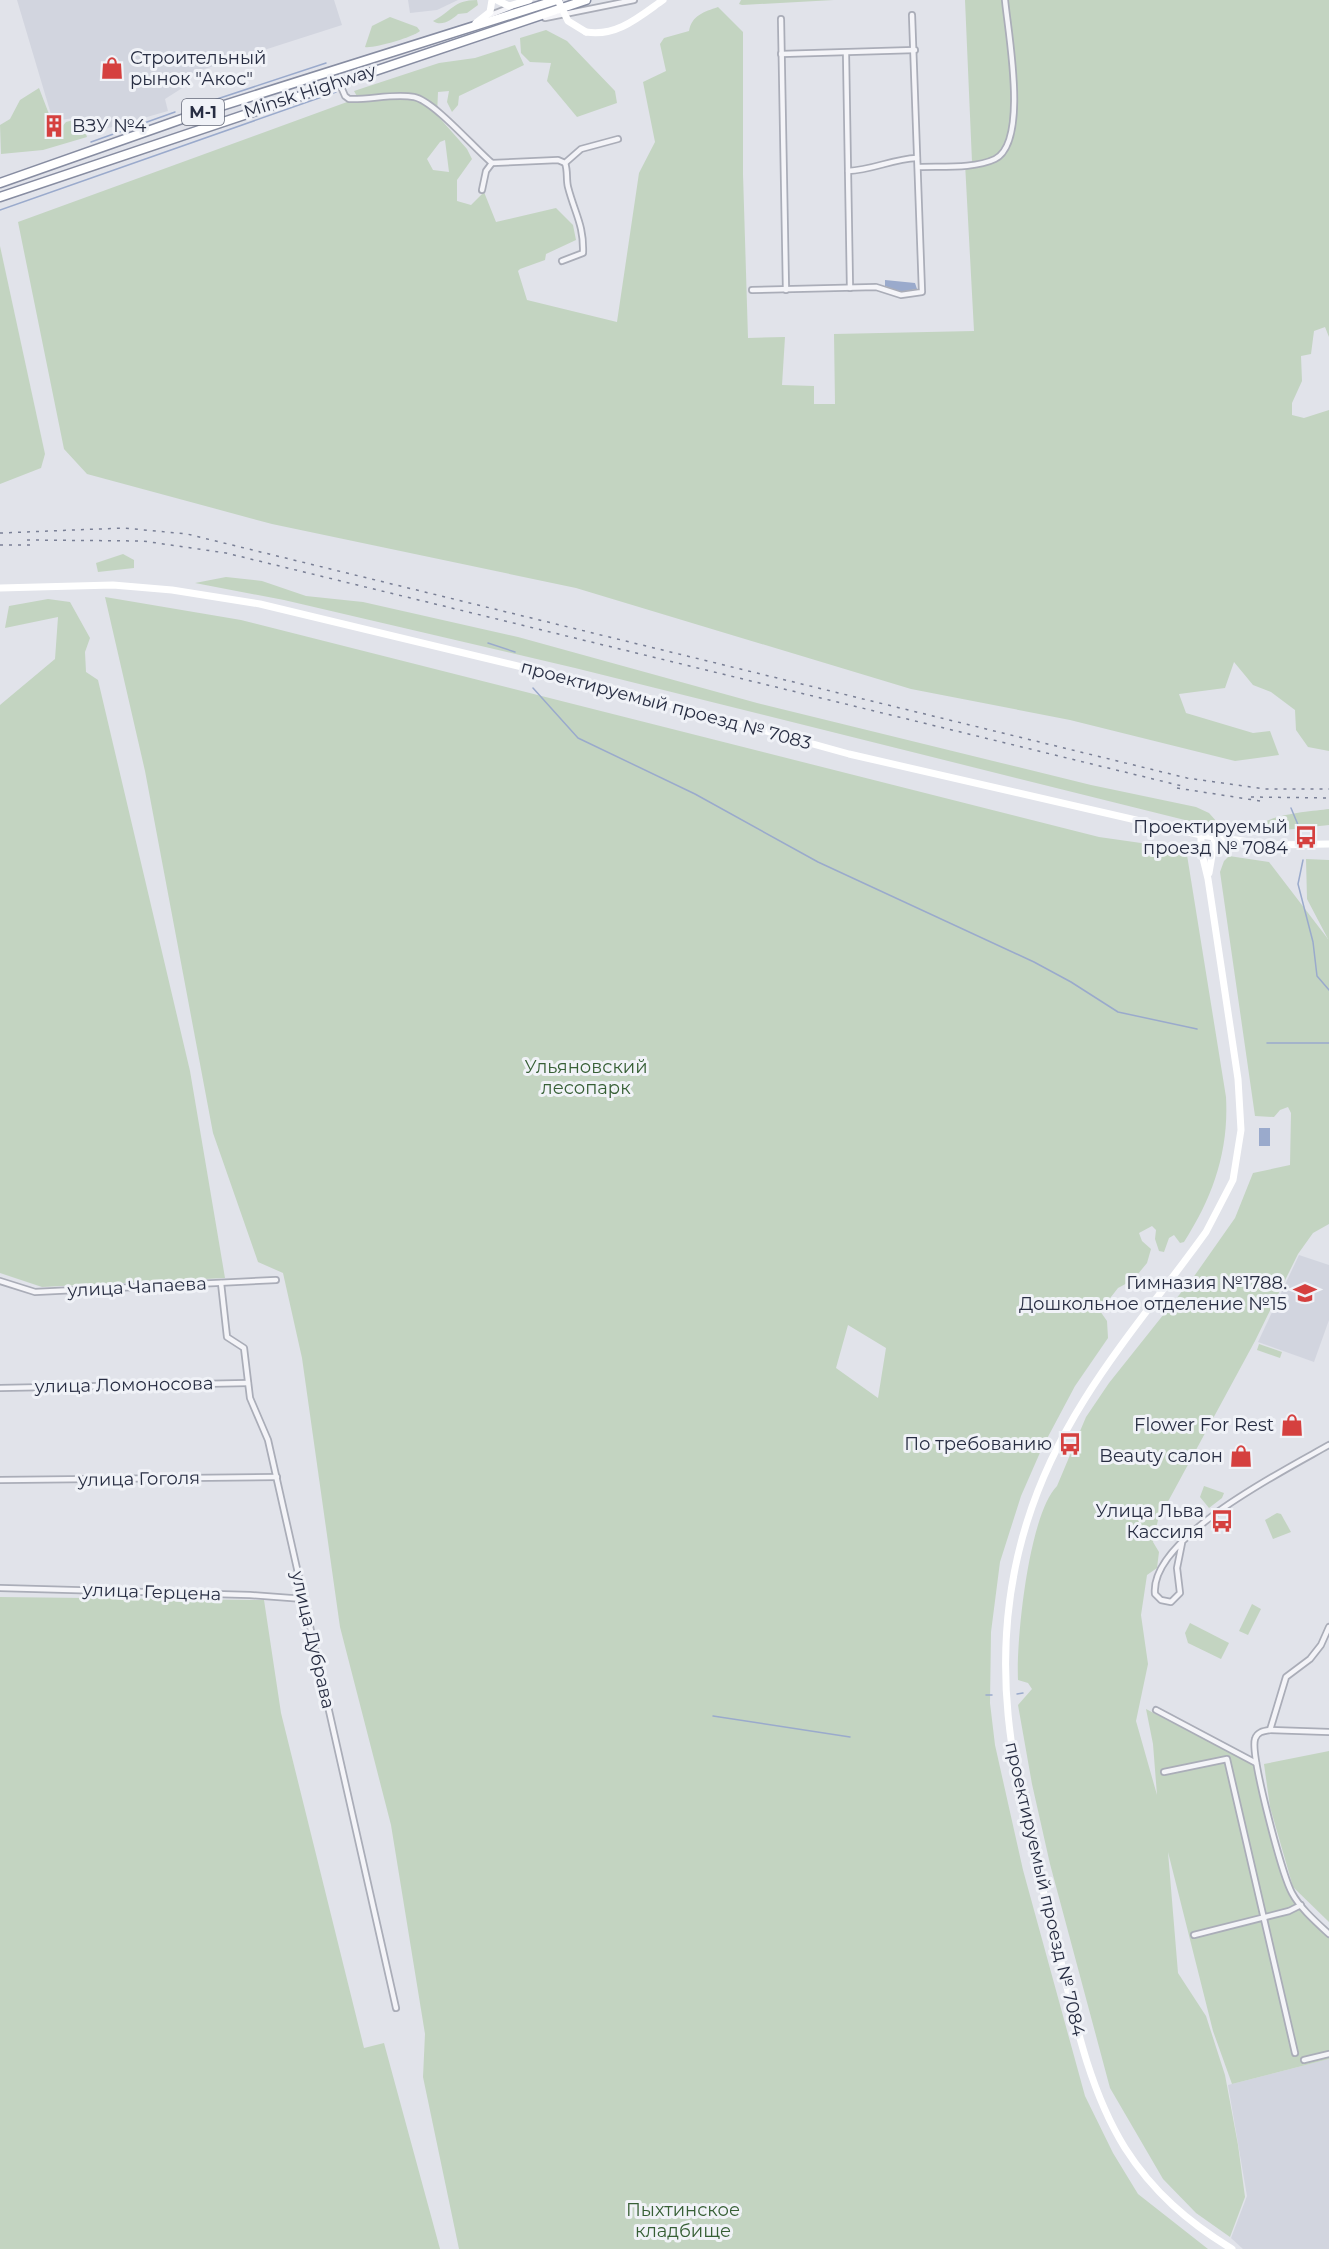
<svg xmlns="http://www.w3.org/2000/svg" width="1329" height="2249" font-family="Montserrat,sans-serif">
	<style>
		.built { fill: #d2d5df }
		.green { fill: #c3d4c1; fill-rule: evenodd }
		.water { fill: #9aaacc }
		.lines { fill: none; stroke-linecap: round; stroke-linejoin: round }
		.stream { stroke: #9aaacc; stroke-width: 1.5 }
		.street-casing { stroke: #aaadb8; stroke-width: 8 }
		.highway-casing { stroke: #878da2; stroke-width: 11 }
		.street { stroke: #f4f4f8; stroke-width: 4.5 }
		.secondary { stroke: #fff; stroke-width: 7 }
		.highway { stroke: #fff; stroke-width: 8 }
		.rail { stroke: #797f95; stroke-width: 1.5; stroke-dasharray: 3 6; stroke-linecap: butt }
		.secondary-bridge { stroke: #fff; stroke-width: 7 }
		.labels { text-anchor: middle; stroke-width: 6; stroke-linejoin: round; paint-order: stroke }
		.shield { fill: #f0f2f7; stroke: #646979; stroke-width: 1.5 }
		.shield-label { font-size: 16px; font-weight: bold; fill: #282e43 }
		.poi-label { font-size: 18px; fill: #282e43; stroke: #f0f2f7; text-anchor: end }
		.street-label { font-size: 18px; fill: #282e43; stroke: #f0f2f7 }
		.park-label { font-size: 18px; fill: #365f35; stroke: #f0f2f7 }
	</style>
	<rect width="100%" height="100%" fill="#e1e3ea"/>
	<!-- built -->
	<g class="built">
		<path d="M17,0H334L342,25L189,74L187,85L165,99L168,111L91,133L81,117L53,121Z"/>
		<path d="M408,0H458L437,10L410,13Z"/>
		<path d="M1299,1255L1329,1265V1320L1314,1362L1258,1342Z"/>
		<path d="M1329,2059V2249H1243L1231,2238L1247,2196L1228,2085Z"/>
	</g>
	<!-- green -->
	<g class="green">
		<path d="M477,0L478,5L467,13L458,14C452,20 441,27 433,21C451,12 453,0 477,0Z"/>
		<path d="M741,0H834L742,5L739,4Z"/>
		<path d="M965,0H1329V337L1325,327L1314,331L1311,354L1301,356L1302,381L1292,403V415L1304,418L1329,410V751L1308,747L1296,730L1295,710L1271,692L1253,685L1234,662L1225,688L1179,694L1186,713L1253,733L1270,731L1279,755L1235,761L1070,720L911,689L576,588L272,524L87,474L64,449L18,222L358,98L354,91L439,63L475,58L515,45L524,65L459,96L458,105L452,112L447,102L449,91L438,92L437,115L467,149L472,159L457,180V201L471,205L484,192L496,222L556,208L573,225L576,240L546,254L545,260L520,269L518,271L527,300L617,322L639,173L655,142L643,82L666,71L660,44L664,38L689,31C692,15 704,12 718,7L743,32V174L748,338L785,337L782,385L814,386V404H835L834,334L974,331L965,163L972,162ZM445,140L449,172L433,170L427,159L440,142Z"/>
		<path d="M390,17L417,27L420,31C414,37 372,49 365,47L372,26Z"/>
		<path d="M546,30L567,41L615,91L617,103L577,117L547,81L551,63L530,62L521,53L520,38Z"/>
		<path d="M39,88L49,114L47,126L56,134L66,122L81,118L87,137L43,150L1,154L0,125L10,119L20,100Z"/>
		<path d="M0,246L45,454L41,468L0,484Z"/>
		<path d="M123,554L134,560V568L98,572L96,563Z"/>
		<path d="M226,577L262,581L306,596L363,602L518,637L757,703L1091,785L1196,807L1209,813L1217,822L1213,827L575,668L284,600L195,583Z"/>
		<path d="M105,597L241,620L1099,837L1183,849L1187,855L1226,1097C1229,1151 1213,1197 1184,1242L1180,1243L1174,1235L1169,1238L1164,1252L1159,1251L1155,1239L1156,1230L1152,1226L1139,1233L1142,1241L1151,1249L1147,1263L1133,1280L1118,1288L1100,1311L1107,1321L1108,1338L1075,1386L1042,1448L1021,1496L1000,1562L991,1632L990,1703L995,1745L1023,1870L1085,2096L1113,2153L1138,2194L1208,2249H459L423,2077L425,2034L391,1825L340,1627L302,1358L283,1273L258,1262L213,1133L145,771ZM848,1325L886,1348L878,1398L836,1368Z"/>
		<path d="M48,599L70,602L90,638L85,652L86,672L98,680L190,1071L225,1278L42,1287L0,1273V705L55,659L58,617L5,628L9,606Z"/>
		<path d="M1329,809V825C1313,826 1273,835 1260,825C1272,814 1313,811 1329,809Z"/>
		<path d="M1229,856L1269,862L1328,939L1307,899L1306,859L1329,860V1224L1313,1233L1298,1254L1255,1341L1158,1520L1153,1542L1159,1552L1157,1568L1147,1575L1141,1615L1148,1664L1136,1721L1157,1795L1153,1744L1146,1709L1254,1765L1291,1895L1329,1929V2059L1232,2084L1213,2031L1168,1852L1178,1973L1206,2016L1225,2075L1238,2145L1245,2197L1230,2237L1196,2213L1163,2179L1110,2088L1050,1864L1032,1784L1018,1705L1032,1689L1028,1683L1018,1680C1016,1639 1029,1514 1057,1486L1086,1417L1109,1383L1195,1275L1235,1218L1253,1173L1290,1165L1291,1113L1288,1107L1280,1110L1274,1117L1255,1116L1220,872L1224,861Z"/>
		<path d="M1259,1344L1282,1352L1280,1358L1257,1350Z"/>
		<path d="M1204,1486L1224,1493L1222,1498L1209,1508L1200,1497Z"/>
		<path d="M1277,1513L1281,1514L1291,1532L1273,1539L1265,1520Z"/>
		<path d="M0,1597L264,1600L281,1713L364,2048L384,2043L440,2249H0Z"/>
		<path d="M1252,1604L1261,1609L1248,1635L1239,1631Z"/>
		<path d="M1190,1623L1229,1643L1221,1659L1188,1643L1185,1633Z"/>
		<path d="M1329,1751V1922L1293,1887L1270,1807L1264,1764Z"/>
	</g>
	<!-- water -->
	<g class="water">
		<path d="M885,280L915,283L917,289L900,292L885,286Z"/>
		<rect x="1259" y="1128" width="11" height="18"/>
	</g>
	<g class="lines">
		<!-- stream -->
		<g class="stream">
			<path d="M202,104L326,63"/>
			<path d="M91,142L175,112"/>
			<path d="M0,210L336,92"/>
			<path d="M488,643L515,652"/>
			<path d="M533,688L578,738L695,794L818,862L1034,962L1071,982L1118,1012L1197,1029"/>
			<path d="M1291,808L1301,832"/>
			<path d="M1303,860L1298,884L1313,942L1317,976L1329,990"/>
			<path d="M1267,1043H1329"/>
			<path d="M1017,1694L1023,1693"/>
			<path d="M986,1695H992"/>
			<path d="M713,1716L850,1737"/>
		</g>
		<!-- street casing -->
		<g class="street-casing">
			<g id="street">
				<path d="M488,16L511,7"/>
				<path d="M545,18L634,0"/>
				<path d="M781,19L786,290"/>
				<path d="M846,53L850,288"/>
				<path d="M781,54L915,50"/>
				<path d="M339,82L345,96L349,99C370,100 394,93 414,97C434,101 474,148 492,163L558,160L565,163L581,149L618,139"/>
				<path d="M918,167C942,166 974,169 995,159C1029,142 1008,33 1005,0"/>
				<path d="M848,171C873,170 892,159 917,158"/>
				<path d="M482,190L486,171L492,163"/>
				<path d="M562,261L583,253C584,225 575,214 568,187C566,179 568,171 565,163"/>
				<path d="M752,290L876,287L901,295L922,292L912,15"/>
				<path d="M0,1281L35,1292L276,1280"/>
				<path d="M221,1283L227,1337L244,1348L250,1398L268,1440L396,2008"/>
				<path d="M0,1388L248,1383"/>
				<path d="M0,1480L277,1477"/>
				<path d="M1182,1543L1177,1568L1180,1593L1171,1602L1161,1600L1155,1594C1149,1538 1287,1469 1329,1445"/>
				<path d="M0,1588L250,1595L304,1599"/>
				<path d="M1156,1710L1256,1763"/>
				<path d="M1270,1730L1286,1677L1310,1659L1321,1645L1329,1627"/>
				<path d="M1329,1732L1270,1730C1263,1731 1257,1732 1255,1739C1250,1755 1282,1875 1292,1893C1300,1908 1316,1922 1329,1934"/>
				<path d="M1164,1772L1227,1759L1295,2053"/>
				<path d="M1194,1935L1289,1911L1301,1905"/>
				<path d="M1304,2060L1329,2054"/>
			</g>
		</g>
		<!-- highway casing -->
		<g class="highway-casing">
			<g id="highway">
				<path d="M0,183L199,113L557,0"/>
				<path d="M0,197L586,0"/>
			</g>
		</g>
		<!-- street -->
		<use href="#street" class="street"/>
		<!-- secondary -->
		<g class="secondary">
			<path d="M497,0L509,6L529,0"/>
			<path d="M476,23L490,12L492,0"/>
			<path d="M586,32C617,37 639,17 663,0"/>
			<path d="M0,588L113,585L172,590L260,604L630,693L849,754L1201,835L1271,845L1329,844"/>
			<path d="M1201,835V850L1208,879L1238,1079L1241,1130L1233,1180L1206,1232C1137,1328 1063,1406 1027,1522C979,1675 1021,1800 1058,1949C1074,2016 1088,2088 1125,2148C1153,2192 1188,2222 1232,2249"/>
			<path d="M1209,873L1215,838"/>
		</g>
		<!-- highway -->
		<use href="#highway" class="highway"/>
		<!-- rail -->
		<g class="rail">
			<path d="M0,533L124,528L187,534L1187,778L1265,789H1329"/>
			<path d="M27,540L143,541L226,553L1186,787"/>
			<path d="M0,545H36"/>
			<path d="M1177,788L1260,801"/>
			<path d="M1251,797L1329,798"/>
		</g>
		<!-- secondary-bridge -->
		<path class="secondary-bridge" d="M558,0L568,21L586,32"/>
	</g>
	<!-- icons -->
	<defs>
		<g id="shop-bare" transform="scale(1.8)"><path d="M-5-2.5h2.3a2.7 3.5 0 0 1 5.4 0H5L5.5 6h-11ZM-1.5-2.5h3a1.5 2.3 0 0 0-3 0Z" fill="#d5403f" stroke="#f0f2f7" stroke-width="2.5" paint-order="stroke"/></g>
		<g id="building-bare" transform="scale(1.8)"><path d="M-4-6H4V6H1V3H-1V6H-4ZM-2.5-4.3h1.7v1.8h-1.7ZM.8-4.3h1.7v1.8H.8ZM-2.5-1h1.7V.8h-1.7ZM.8-1h1.7V.8H.8Z" fill="#d5403f" stroke="#f0f2f7" stroke-width="2.5" paint-order="stroke"/></g>
		<g id="bus-bare" transform="scale(1.8)"><path d="M-5-6H5V4H4V6H2V4H-2V6H-4V4H-5ZM-3.5-4V0h7V-4ZM-3.5 1.2v1.5H-2V1.2ZM2 1.2v1.5H3.5V1.2Z" fill="#d5403f" stroke="#f0f2f7" stroke-width="2.5" paint-order="stroke"/></g>
		<g id="school-bare" transform="scale(1.8)"><path d="M0-5L7-2L0 1L-7-2ZM-4 1L0 2.5L4 1V4Q0 6-4 4Z" fill="#d5403f" stroke="#f0f2f7" stroke-width="2.5" paint-order="stroke"/></g>
	</defs>
	<g fill-rule="evenodd">
		<use href="#shop-bare" x="112" y="68"/>
		<use href="#building-bare" x="54" y="126"/>
		<use href="#bus-bare" x="1306" y="837"/>
		<use href="#school-bare" x="1305" y="1293"/>
		<use href="#shop-bare" x="1292" y="1425"/>
		<use href="#bus-bare" x="1070" y="1444"/>
		<use href="#shop-bare" x="1241" y="1456"/>
		<use href="#bus-bare" x="1222" y="1521"/>
	</g>
	<g class="labels">
		<!-- shield labels -->
		<rect class="shield" x="182" y="99" width="42" height="26" rx="4.5"/>
		<g class="shield-label">
			<text x="203" y="118">М-1</text>
		</g>
		<!-- poi labels -->
		<g class="poi-label">
			<text x="130" y="64" text-anchor="start">Строительный<tspan x="130" dy="21">рынок "Акос"</tspan></text>
			<text x="72" y="132" text-anchor="start">ВЗУ №4</text>
			<text x="1288" y="833">Проектируемый<tspan x="1288" dy="21">проезд № 7084</tspan></text>
			<text x="1287" y="1289">Гимназия №1788.<tspan x="1287" dy="21">Дошкольное отделение №15</tspan></text>
			<text x="1274" y="1431">Flower For Rest</text>
			<text x="1052" y="1450">По требованию</text>
			<text x="1223" y="1462">Beauty салон</text>
			<text x="1204" y="1517">Улица Льва<tspan x="1204" dy="21">Кассиля</tspan></text>
		</g>
		<!-- street labels -->
		<g class="street-label">
			<text transform="translate(310 91) rotate(-18)" y="6">Minsk Highway</text>
			<text transform="translate(666 705) rotate(15)" y="6">проектируемый проезд № 7083</text>
			<text transform="translate(137 1287) rotate(-3)" y="6">улица Чапаева</text>
			<text transform="translate(124 1385) rotate(-1)" y="6">улица Ломоносова</text>
			<text transform="translate(139 1479) rotate(-1)" y="6">улица Гоголя</text>
			<text transform="translate(152 1592) rotate(2)" y="6">улица Герцена</text>
			<text transform="translate(313 1640) rotate(77)" y="6">улица Дубрава</text>
			<text transform="translate(1045 1889) rotate(77)" y="6">проектируемый проезд № 7084</text>
		</g>
		<!-- park labels -->
		<g class="park-label">
			<text x="586" y="1073">Ульяновский<tspan x="586" dy="21">лесопарк</tspan></text>
			<text x="683" y="2216">Пыхтинское<tspan x="683" dy="21">кладбище</tspan></text>
		</g>
	</g>
</svg>
